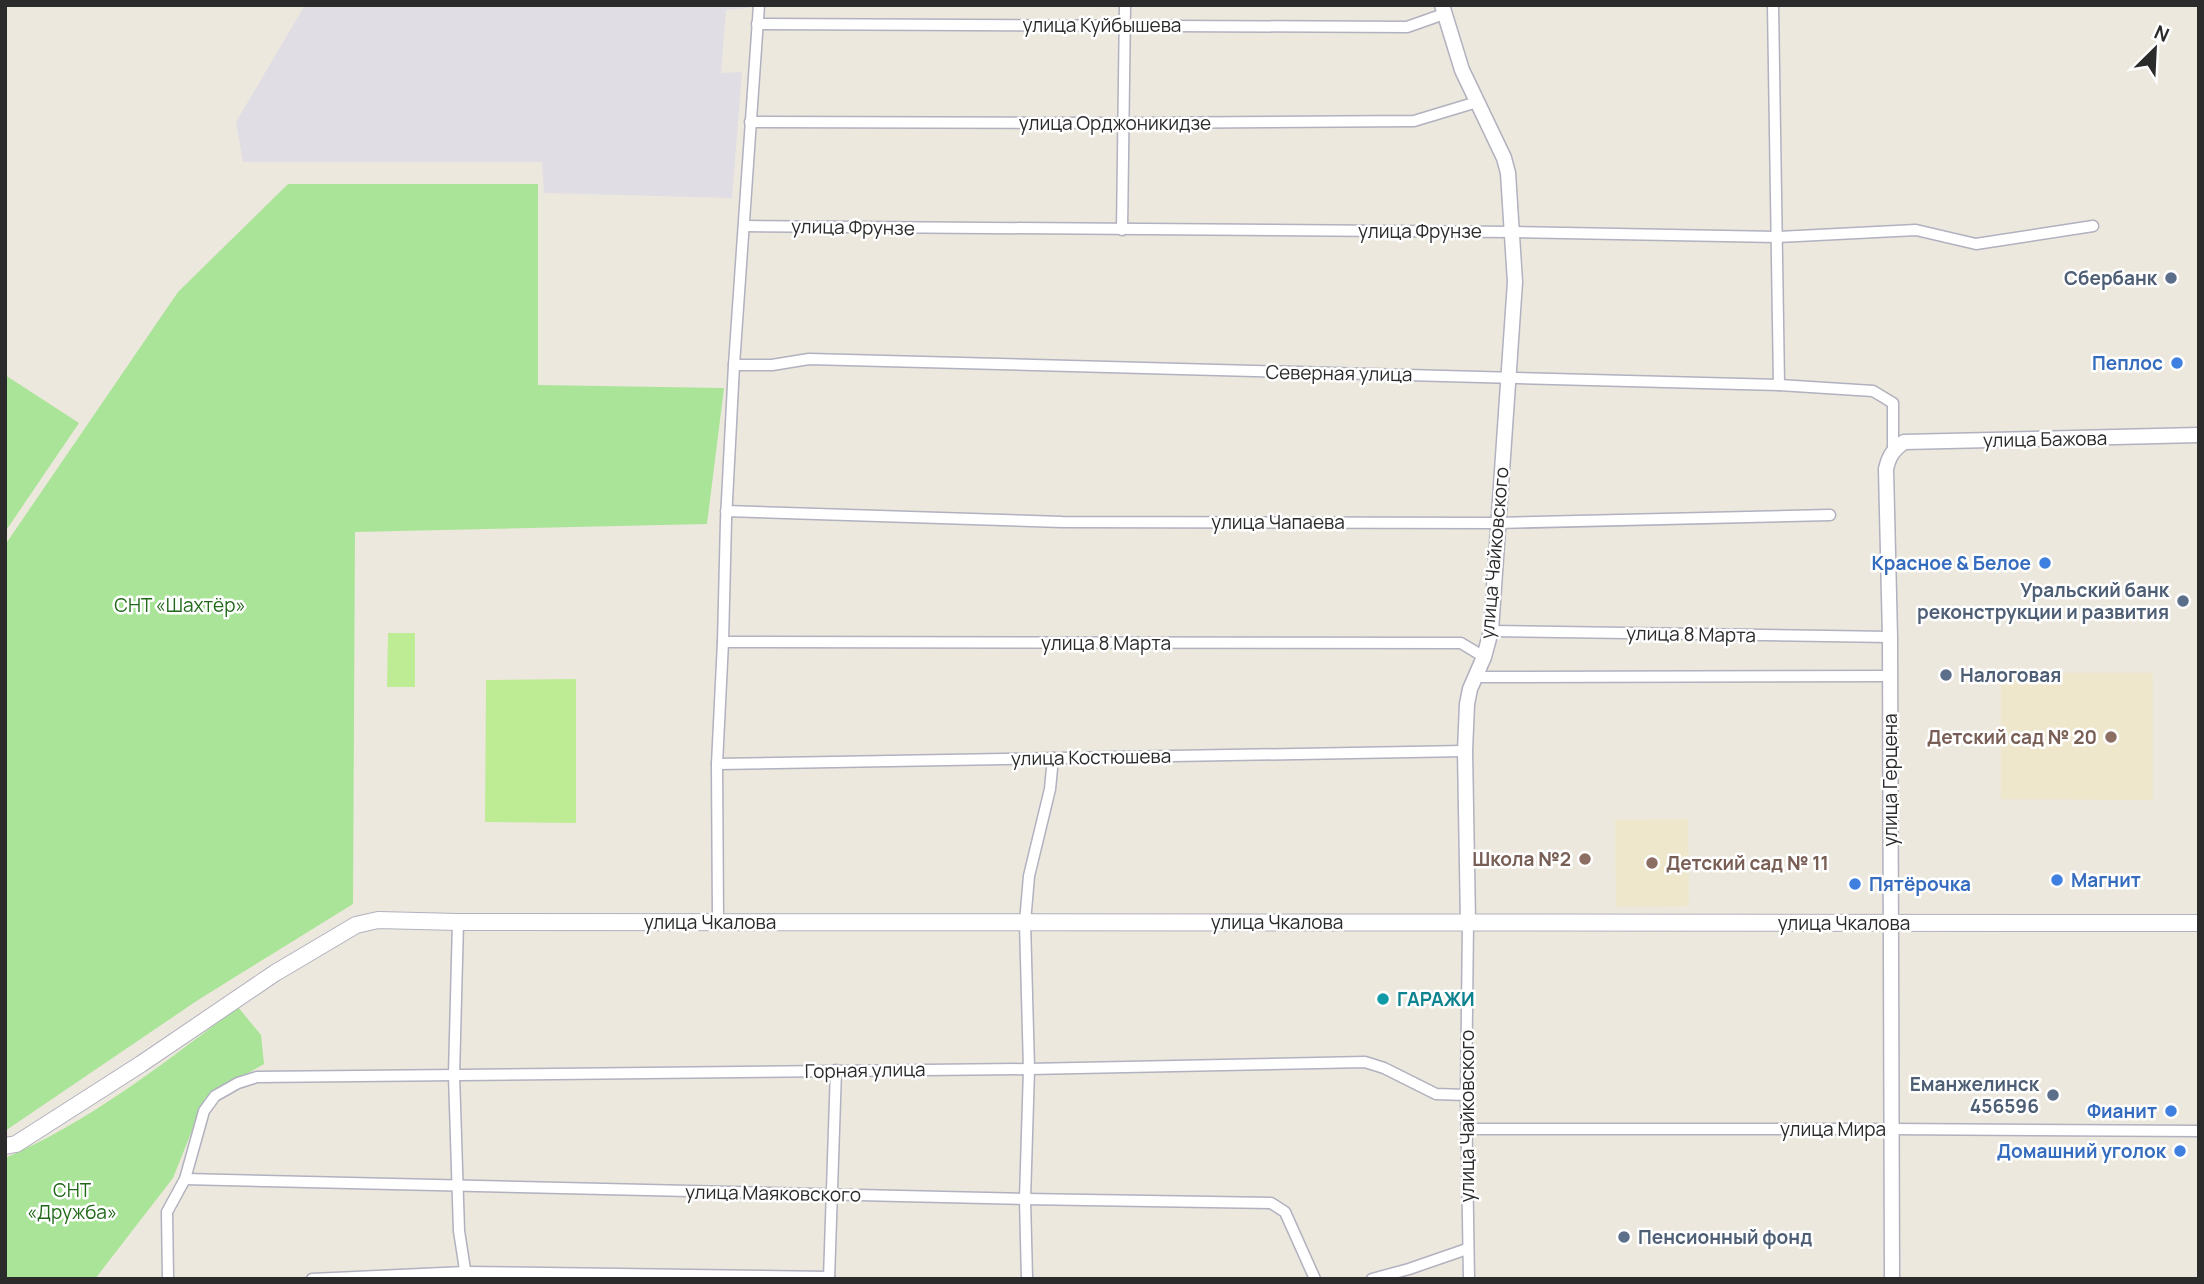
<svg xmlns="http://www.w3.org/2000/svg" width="2204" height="1284" font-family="Manrope,sans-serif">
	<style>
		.industrial { fill: #e0dde5 }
		.education { fill: #efe7cc }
		.green { fill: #aae498 }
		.pitch { fill: #bdec94 }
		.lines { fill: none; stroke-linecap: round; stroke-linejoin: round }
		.minor-casing { stroke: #b1b1bf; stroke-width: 13 }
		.tertiary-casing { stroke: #b1b1bf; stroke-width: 17 }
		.secondary-casing { stroke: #b1b1bf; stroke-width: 18 }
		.minor { stroke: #fff; stroke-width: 10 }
		.tertiary { stroke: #fff; stroke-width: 14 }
		.secondary { stroke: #fff; stroke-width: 16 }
		.service-dot { fill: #5c6f8a; stroke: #fff; stroke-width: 2.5 }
		.shop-dot { fill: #3f7fe0; stroke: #fff; stroke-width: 2.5 }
		.education-dot { fill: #8d6e63; stroke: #fff; stroke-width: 2.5 }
		.culture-dot { fill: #0f9aa8; stroke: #fff; stroke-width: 2.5 }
		.labels { text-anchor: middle; stroke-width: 5; stroke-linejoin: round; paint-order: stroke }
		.street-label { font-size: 19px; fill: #2b2b2b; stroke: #fff }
		.service-label { font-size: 19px; font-weight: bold; fill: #4e5e75; stroke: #fff; text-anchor: end }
		.shop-label { font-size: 19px; font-weight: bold; fill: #366cbe; stroke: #fff; text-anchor: end }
		.park-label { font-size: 19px; fill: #216919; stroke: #fff }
		.education-label { font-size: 19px; font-weight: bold; fill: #785e54; stroke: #fff; text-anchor: end }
		.culture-label { font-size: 19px; font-weight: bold; fill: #0d838f; stroke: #fff; text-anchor: start }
	</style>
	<rect width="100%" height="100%" fill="#ede8dd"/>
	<!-- industrial -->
	<path class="industrial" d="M305,5H749L748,8L726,10L721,73L742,72L732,198L544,193L542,162H243L236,122Z"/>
	<!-- education -->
	<g class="education">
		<path d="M2001,673H2153V800L2001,799Z"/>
		<path d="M1688,819L1689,906L1616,907L1615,820Z"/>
	</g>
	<!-- green -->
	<g class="green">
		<path d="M288,184H538V385L724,388L707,524L355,532L353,904L198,1000L5,1131V545L178,292Z"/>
		<path d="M5,375L79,423L5,532Z"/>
		<path d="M238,1007L261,1035L264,1064L205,1098L173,1178L95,1279H5V1158C91,1121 164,1063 238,1007Z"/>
	</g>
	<!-- pitch -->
	<g class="pitch">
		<path d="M388,633H415V687H387Z"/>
		<path d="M576,679V823L485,822L486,680Z"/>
	</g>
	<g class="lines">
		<!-- minor casing -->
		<g class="minor-casing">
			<g id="minor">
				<path d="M1773,5L1779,385"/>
				<path d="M757,24L1407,27L1444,14"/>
				<path d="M750,122L1123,123L1414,121L1477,102"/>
				<path d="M744,226L1513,232L1777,237L1916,230L1976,244L2093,226"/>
				<path d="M1122,230L1125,5"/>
				<path d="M734,365H772L809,359L1779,385L1873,391L1893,403V450"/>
				<path d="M726,511L1062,522L1498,523L1830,515"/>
				<path d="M1491,631L1890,637"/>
				<path d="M723,642L1461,643L1484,657"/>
				<path d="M1475,677L1890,676"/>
				<path d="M717,764L1465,751"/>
				<path d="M718,921L717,764L723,642L726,520L734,365L759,5"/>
				<path d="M458,922L454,1075L459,1231L466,1276"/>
				<path d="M1468,922L1466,1095L1469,1279"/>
				<path d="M1468,1129H1891L2199,1131"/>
				<path d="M185,1179L1025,1199L1271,1203L1285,1212L1315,1279"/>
				<path d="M168,1279L167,1212L185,1179L204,1111L215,1096L238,1083L257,1077L1029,1069L1365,1062L1384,1068L1436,1094L1466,1095"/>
				<path d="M312,1279L465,1272L829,1277"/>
				<path d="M829,1279L836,1070"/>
				<path d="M1027,1279L1025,1199L1029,1069L1025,922L1029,876L1050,789L1053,758"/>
				<path d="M1372,1279L1409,1269L1467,1249"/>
			</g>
		</g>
		<!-- tertiary casing -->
		<g class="tertiary-casing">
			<g id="tertiary">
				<path d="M1442,5L1462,70L1504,158L1508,173L1515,282L1491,631L1484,657L1470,689L1467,704L1465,751L1468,922"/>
				<path d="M1892,1279L1890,637L1886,469C1889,456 1893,450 1904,442L2199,435"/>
			</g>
		</g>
		<!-- secondary casing -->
		<g class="secondary-casing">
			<path id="secondary" d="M5,1146L16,1144L141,1064L275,973L356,925L378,920L458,922L2199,923"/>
		</g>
		<!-- minor -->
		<use href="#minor" class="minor"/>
		<!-- tertiary -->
		<use href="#tertiary" class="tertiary"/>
		<!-- secondary -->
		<use href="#secondary" class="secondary"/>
	</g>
	<!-- markers -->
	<g class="service-dot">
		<circle cx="2171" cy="278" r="7"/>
		<circle cx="2183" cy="601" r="7"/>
		<circle cx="1946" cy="675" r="7"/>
		<circle cx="2053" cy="1095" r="7"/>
		<circle cx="1624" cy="1237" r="7"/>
	</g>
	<g class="shop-dot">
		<circle cx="2177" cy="363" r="7"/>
		<circle cx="2045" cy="563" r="7"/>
		<circle cx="2057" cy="880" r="7"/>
		<circle cx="1855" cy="884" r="7"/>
		<circle cx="2171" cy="1111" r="7"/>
		<circle cx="2180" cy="1151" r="7"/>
	</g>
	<g class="education-dot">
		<circle cx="2111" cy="737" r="7"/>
		<circle cx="1585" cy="859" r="7"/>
		<circle cx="1652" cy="863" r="7"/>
	</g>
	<circle class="culture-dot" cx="1383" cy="999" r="7"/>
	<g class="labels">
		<!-- street labels -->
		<g class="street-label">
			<text x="1102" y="32">улица Куйбышева</text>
			<text x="1115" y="130">улица Орджоникидзе</text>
			<text transform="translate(853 227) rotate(1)" y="7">улица Фрунзе</text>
			<text x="1420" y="238">улица Фрунзе</text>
			<text transform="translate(1339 373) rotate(1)" y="7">Северная улица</text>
			<text transform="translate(2045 439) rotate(-1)" y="7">улица Бажова</text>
			<text x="1278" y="529">улица Чапаева</text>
			<text transform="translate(1494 553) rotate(-85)" y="7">улица Чайковского</text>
			<text transform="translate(1691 634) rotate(1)" y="7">улица 8 Марта</text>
			<text x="1106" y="650">улица 8 Марта</text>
			<text transform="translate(1091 757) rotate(-1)" y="7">улица Костюшева</text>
			<text transform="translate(1890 780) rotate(-90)" y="7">улица Герцена</text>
			<text x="710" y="929">улица Чкалова</text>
			<text x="1277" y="929">улица Чкалова</text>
			<text x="1844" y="930">улица Чкалова</text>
			<text transform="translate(865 1070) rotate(-1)" y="7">Горная улица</text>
			<text transform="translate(1467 1116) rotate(-90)" y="7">улица Чайковского</text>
			<text x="1833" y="1136">улица Мира</text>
			<text transform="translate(773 1193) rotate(1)" y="7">улица Маяковского</text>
		</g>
		<!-- service labels -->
		<g class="service-label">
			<text x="2157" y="285">Сбербанк</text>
			<text x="2169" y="597">Уральский банк<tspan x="2169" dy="22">реконструкции и развития</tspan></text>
			<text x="1960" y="682" text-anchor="start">Налоговая</text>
			<text x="2039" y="1091">Еманжелинск<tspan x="2039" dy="22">456596</tspan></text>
			<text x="1638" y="1244" text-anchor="start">Пенсионный фонд</text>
		</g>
		<!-- shop labels -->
		<g class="shop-label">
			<text x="2163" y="370">Пеплос</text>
			<text x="2031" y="570">Красное &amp; Белое</text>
			<text x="2071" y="887" text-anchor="start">Магнит</text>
			<text x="1869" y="891" text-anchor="start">Пятёрочка</text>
			<text x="2157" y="1118">Фианит</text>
			<text x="2166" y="1158">Домашний уголок</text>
		</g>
		<!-- park labels -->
		<g class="park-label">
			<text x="180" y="612">СНТ «Шахтёр»</text>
			<text x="72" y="1197">СНТ<tspan x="72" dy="22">«Дружба»</tspan></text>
		</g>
		<!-- education labels -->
		<g class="education-label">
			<text x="2097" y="744">Детский сад № 20</text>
			<text x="1571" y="866">Школа №2</text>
			<text x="1666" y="870" text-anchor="start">Детский сад № 11</text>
		</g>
		<!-- culture labels -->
		<g class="culture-label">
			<text x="1397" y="1006">ГАРАЖИ</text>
		</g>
	</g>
	<!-- border -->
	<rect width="2204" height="1284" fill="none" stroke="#2b2b2b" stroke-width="14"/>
	<!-- north arrow -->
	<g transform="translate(2155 49) rotate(24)" stroke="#ffffff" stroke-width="5" paint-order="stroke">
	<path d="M0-5L12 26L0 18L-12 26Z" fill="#2b2b2b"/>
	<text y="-10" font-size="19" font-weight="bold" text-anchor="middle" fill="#2b2b2b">N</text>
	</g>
</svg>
